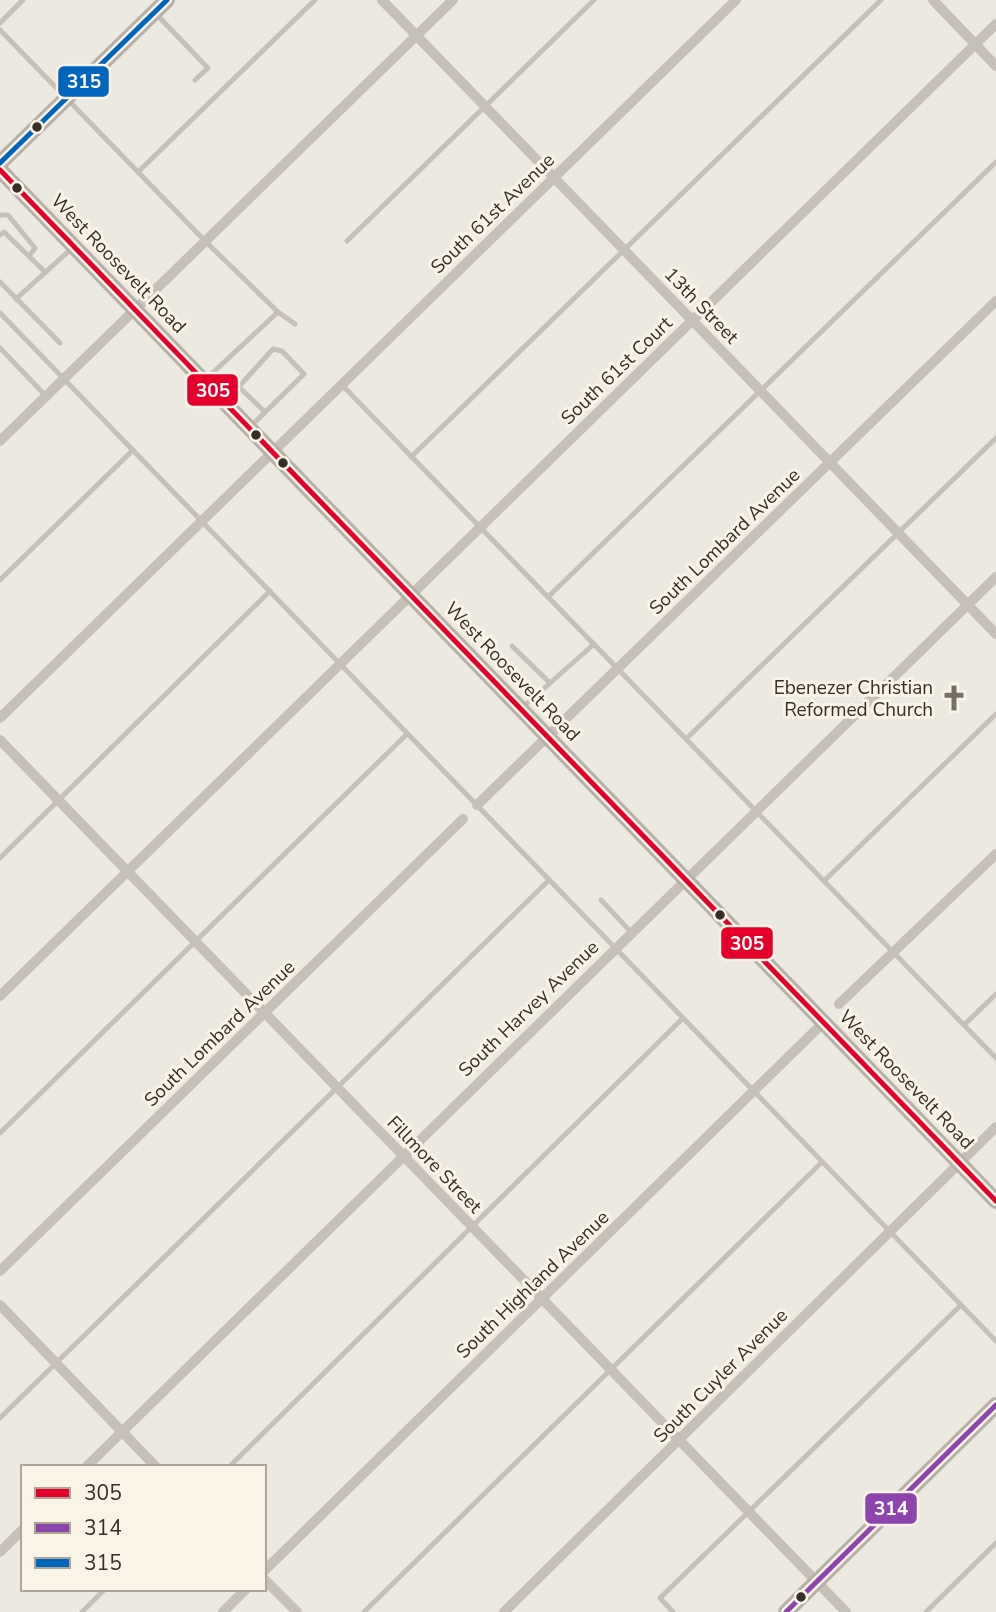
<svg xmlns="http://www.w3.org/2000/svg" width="996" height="1612" font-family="'Nunito Sans',sans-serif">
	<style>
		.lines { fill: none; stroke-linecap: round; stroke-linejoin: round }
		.lane { stroke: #c6c0b8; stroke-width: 5 }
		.street { stroke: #c6c0b8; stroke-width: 10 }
		.secondary { stroke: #b6b0a9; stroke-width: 16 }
		.bus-1-casing { stroke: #faf4e6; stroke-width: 10 }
		.bus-2-casing { stroke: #faf4e6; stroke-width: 10 }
		.bus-3-casing { stroke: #faf4e6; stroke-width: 10 }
		.bus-1 { stroke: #e4002b; stroke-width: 5 }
		.bus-2 { stroke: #8e44ad; stroke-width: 5 }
		.bus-3 { stroke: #0065bd; stroke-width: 5 }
		.bus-dot { fill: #362e27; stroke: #faf4e6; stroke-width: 2.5 }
		.labels { text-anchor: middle; stroke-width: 6; stroke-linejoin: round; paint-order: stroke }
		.street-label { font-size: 19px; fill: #362e27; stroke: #faf4e6 }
		.poi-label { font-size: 19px; fill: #362e27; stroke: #faf4e6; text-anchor: end }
		.line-badge { stroke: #faf4e6; stroke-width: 2.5 }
		.badge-label { font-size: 19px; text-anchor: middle; font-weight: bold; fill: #fff }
	</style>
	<rect width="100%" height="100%" fill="#ece9e0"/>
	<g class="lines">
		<!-- lane -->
		<g class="lane">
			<path d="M157,15L208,68L195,80"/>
			<path d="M0,23L23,0"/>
			<path d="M0,30L205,241L278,312L295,324"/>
			<path d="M138,172L315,0"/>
			<path d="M0,215H8L35,248L29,256"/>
			<path d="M0,235L4,232L45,272"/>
			<path d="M347,241L594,0"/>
			<path d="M0,282L60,343"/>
			<path d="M16,299L71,249"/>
			<path d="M0,313L996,1341"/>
			<path d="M0,348L46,396"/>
			<path d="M206,379L278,312"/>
			<path d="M341,384L996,1058"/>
			<path d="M240,388L265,412"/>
			<path d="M226,401L273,349L282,351L304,374L251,426"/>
			<path d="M411,457L881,0"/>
			<path d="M0,580L133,450"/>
			<path d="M548,597L996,162"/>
			<path d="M512,646L550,683"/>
			<path d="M523,707L594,644"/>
			<path d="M686,739L996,438"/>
			<path d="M0,858L270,591"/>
			<path d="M824,881L996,714"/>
			<path d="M601,900L631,932"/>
			<path d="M964,1025L996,994"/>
			<path d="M0,1133L407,734"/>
			<path d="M0,1418L549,880"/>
			<path d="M229,1467L683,1018"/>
			<path d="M82,1612L105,1589"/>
			<path d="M364,1612L822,1162"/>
			<path d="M673,1612L660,1598L961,1305"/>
			<path d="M926,1612L996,1543"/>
		</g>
		<!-- street -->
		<g class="street">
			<path d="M382,0L996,634"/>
			<path d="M933,0L996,66"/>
			<path d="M0,441L453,0"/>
			<path d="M0,718L736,0"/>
			<path d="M0,740L846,1612"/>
			<path d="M477,805L996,301"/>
			<path d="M0,996L996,24"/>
			<path d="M839,1004L996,854"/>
			<path d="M0,1271L463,819"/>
			<path d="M0,1305L156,1467"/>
			<path d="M86,1467L996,577"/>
			<path d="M0,1552L23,1529"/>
			<path d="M264,1571L824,1022"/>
			<path d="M264,1579L297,1612"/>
			<path d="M223,1612L246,1589"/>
			<path d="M504,1612L996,1127"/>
		</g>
		<!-- secondary -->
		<g class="secondary">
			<path d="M0,163L167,0"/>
			<path d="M0,170L996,1201"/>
			<path d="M786,1612L996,1405"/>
		</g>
		<!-- bus-1 casing -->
		<g class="bus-1-casing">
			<path id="bus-1" d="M0,170L996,1201"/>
		</g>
		<!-- bus-2 casing -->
		<g class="bus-2-casing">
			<path id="bus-2" d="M786,1612L996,1405"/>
		</g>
		<!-- bus-3 casing -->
		<g class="bus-3-casing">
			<path id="bus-3" d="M0,163L167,0"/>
		</g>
		<!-- bus-1 -->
		<use href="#bus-1" class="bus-1"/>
		<!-- bus-2 -->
		<use href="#bus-2" class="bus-2"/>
		<!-- bus-3 -->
		<use href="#bus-3" class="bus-3"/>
	</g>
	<!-- icons -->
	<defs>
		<g id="church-bare" transform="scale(2.1)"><path d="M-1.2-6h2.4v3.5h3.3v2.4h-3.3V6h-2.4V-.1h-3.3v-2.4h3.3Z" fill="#766f68" stroke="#faf4e6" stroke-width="2.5" paint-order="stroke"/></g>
	</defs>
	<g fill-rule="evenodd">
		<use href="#church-bare" x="954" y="698"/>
	</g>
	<!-- markers -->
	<g class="bus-dot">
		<circle cx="37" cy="127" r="6"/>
		<circle cx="17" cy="188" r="6"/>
		<circle cx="256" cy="435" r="6"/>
		<circle cx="283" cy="463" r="6"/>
		<circle cx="720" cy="915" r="6"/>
		<circle cx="801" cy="1597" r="6"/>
	</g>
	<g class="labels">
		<!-- street labels -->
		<g class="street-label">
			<text transform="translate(492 213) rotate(-44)" y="7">South 61st Avenue</text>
			<text transform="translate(119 263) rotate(46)" y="7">West Roosevelt Road</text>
			<text transform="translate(702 305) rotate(46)" y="7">13th Street</text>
			<text transform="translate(616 370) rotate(-44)" y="7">South 61st Court</text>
			<text transform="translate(724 541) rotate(-44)" y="7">South Lombard Avenue</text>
			<text transform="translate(513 671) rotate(46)" y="7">West Roosevelt Road</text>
			<text transform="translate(528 1008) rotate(-44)" y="7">South Harvey Avenue</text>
			<text transform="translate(219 1033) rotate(-44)" y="7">South Lombard Avenue</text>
			<text transform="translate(907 1079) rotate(46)" y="7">West Roosevelt Road</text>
			<text transform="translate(435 1164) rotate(46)" y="7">Fillmore Street</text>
			<text transform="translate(532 1284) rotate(-44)" y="7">South Highland Avenue</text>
			<text transform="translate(720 1375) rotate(-45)" y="7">South Cuyler Avenue</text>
		</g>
		<!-- poi labels -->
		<g class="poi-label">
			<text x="933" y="694">Ebenezer Christian<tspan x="933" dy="22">Reformed Church</tspan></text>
		</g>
	</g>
	<g class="line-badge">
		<rect x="57" y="65" width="53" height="33" rx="7" fill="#0065bd"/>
		<rect x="186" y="373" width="53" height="34" rx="7" fill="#e4002b"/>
		<rect x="720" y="926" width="54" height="34" rx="7" fill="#e4002b"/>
		<rect x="864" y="1492" width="54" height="33" rx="7" fill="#8e44ad"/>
	</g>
	<g class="badge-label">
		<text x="84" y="88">315</text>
		<text x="213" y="397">305</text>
		<text x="747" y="950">305</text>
		<text x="891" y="1515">314</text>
	</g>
	<!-- legend -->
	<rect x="21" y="1465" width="245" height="126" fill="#faf4e6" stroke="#aca59a" stroke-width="2"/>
	<rect x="35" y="1488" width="35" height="10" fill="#e4002b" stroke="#aca59a" stroke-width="2"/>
	<text x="84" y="1500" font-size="21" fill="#362e27">305</text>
	<rect x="35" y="1523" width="35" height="10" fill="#8e44ad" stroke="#aca59a" stroke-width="2"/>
	<text x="84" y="1535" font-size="21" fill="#362e27">314</text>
	<rect x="35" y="1558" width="35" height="10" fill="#0065bd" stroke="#aca59a" stroke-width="2"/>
	<text x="84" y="1570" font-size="21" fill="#362e27">315</text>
</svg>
